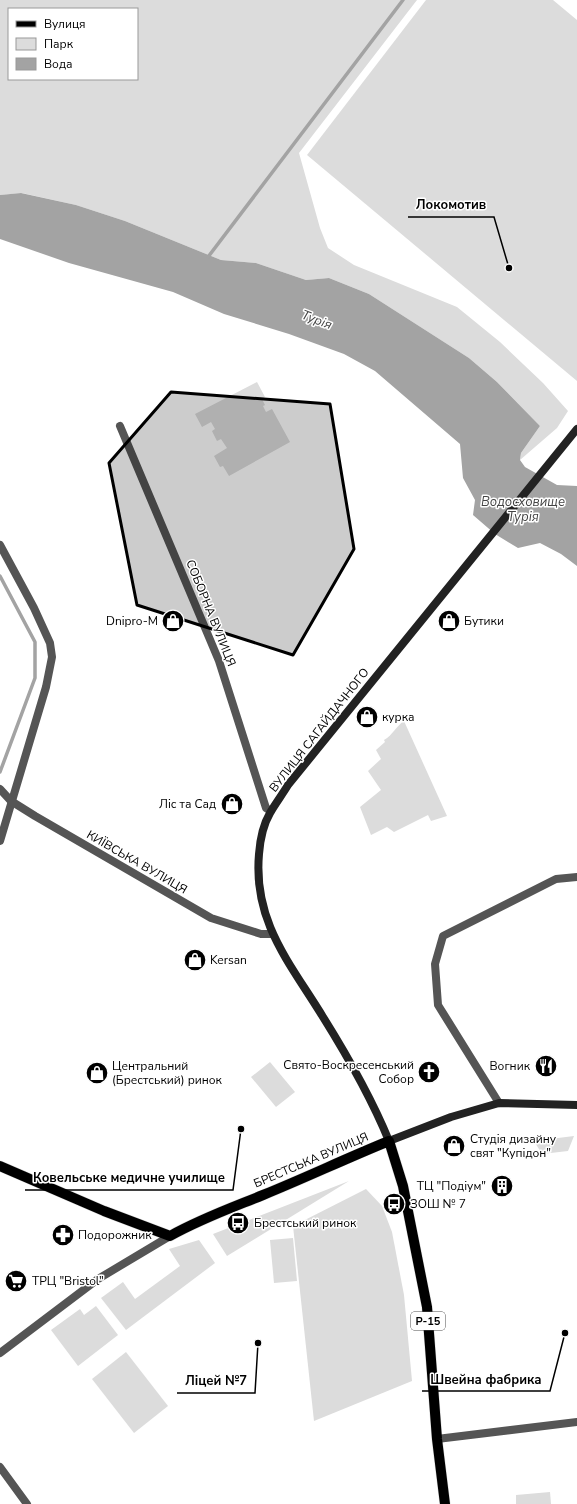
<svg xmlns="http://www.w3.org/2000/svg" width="577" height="1504" font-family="'Nunito Sans',sans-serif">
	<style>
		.green { fill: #dcdcdc; fill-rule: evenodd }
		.water { fill: #a3a3a3 }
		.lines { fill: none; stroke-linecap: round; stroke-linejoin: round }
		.stream { stroke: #a3a3a3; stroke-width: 3.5 }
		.primary-casing { stroke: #dbdbdb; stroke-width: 11 }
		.minor { stroke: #555; stroke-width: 8 }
		.secondary { stroke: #222; stroke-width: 8 }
		.primary { stroke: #000; stroke-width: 10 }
		.marked { fill: #000; fill-opacity: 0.2; stroke: #000; stroke-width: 3; stroke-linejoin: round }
		.labels { text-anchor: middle; stroke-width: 3; stroke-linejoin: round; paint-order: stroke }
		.shield { fill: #fff; stroke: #4c4c4c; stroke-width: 1 }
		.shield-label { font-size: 11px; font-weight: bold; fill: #000 }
		.street-label { font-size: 12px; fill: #000; stroke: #fff }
		.poi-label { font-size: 12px; fill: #000; stroke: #fff; text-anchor: start }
		.water-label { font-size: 13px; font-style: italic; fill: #444; stroke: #fff }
		.leader { fill: none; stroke: #000; stroke-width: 1.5 }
		.callout-dot { fill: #000; stroke: #fff; stroke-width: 1.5 }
		.callout-label { font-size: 13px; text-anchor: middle; font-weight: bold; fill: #000; stroke: #fff; stroke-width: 3; stroke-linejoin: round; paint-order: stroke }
	</style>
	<rect width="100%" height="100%" fill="#fff"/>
	<!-- green -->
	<g class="green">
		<path d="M0,0H417L299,153L320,228L328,248L354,265L457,307L500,342L543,383L568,411L557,428L520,460L521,453L540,426L497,382L469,358L369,294L329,278L306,280L256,263L221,260L125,221L76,205L22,193L0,195ZM9,9H137V79H9Z"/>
		<path d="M426,0H553L577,20V381L307,155Z"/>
		<path d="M257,382L265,397L262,399L265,405L263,406L266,412L272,409L290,442L229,476L223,466L220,467L214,456L227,448L221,439L217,441L212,431L215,429L211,422L202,427L195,414Z"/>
		<path d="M404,721L447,816L431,821L428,815L394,832L387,827L371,835L360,807L381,790L368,771L381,759L376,750L385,742L384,740C393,735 396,726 404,721Z"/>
		<path d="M270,1062L295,1092L276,1107L251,1077Z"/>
		<path d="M574,1136L568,1151L542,1154L534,1141Z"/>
		<path d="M349,1181L227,1256L213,1234Z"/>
		<path d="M366,1189L382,1206L392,1232L404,1295L412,1381L314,1421L293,1226Z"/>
		<path d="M293,1238L297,1281L274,1283L270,1240Z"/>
		<path d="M199,1240L215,1263L126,1330L101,1298L123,1282L135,1299L180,1266L169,1249Z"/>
		<path d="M96,1306L118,1335L78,1366L51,1330L80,1309L84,1315Z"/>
		<path d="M126,1352L168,1406L134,1433L92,1379Z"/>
		<path d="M550,1492L551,1504H516V1495Z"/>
	</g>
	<!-- water -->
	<path class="water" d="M21,193L76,205L125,221L221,260L256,263L306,280L329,278L369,294L469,358L497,382L540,426L521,453L520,460L525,467L557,485L577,486V566L561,554L540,543L518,548L495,534L473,515L475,500L463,478L460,444L375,371L344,354L289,334L224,314L173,292L69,263L0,239V195Z"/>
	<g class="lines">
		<!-- stream -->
		<g class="stream">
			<path d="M208,257L403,0"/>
			<path d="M0,576L35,642V678L0,772"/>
		</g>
		<!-- primary casing -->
		<g class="primary-casing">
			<path id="primary" d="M0,1166L104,1211L170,1236C200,1219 231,1208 263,1195C305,1178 347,1158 389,1141L403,1186L427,1307L437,1439L445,1504"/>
		</g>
		<!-- minor -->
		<g class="minor">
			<path d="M120,426L219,661L266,808L271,811"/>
			<path d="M0,545L34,608L50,643L52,657L46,687L0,841"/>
			<path d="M0,789L11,801L35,816L211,918L261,934H272"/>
			<path d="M499,1103L438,1005L435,964L443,936L556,879L577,877"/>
			<path d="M0,1353L98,1279L170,1236"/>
			<path d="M437,1439L577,1422"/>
			<path d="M0,1467L27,1504"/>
		</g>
		<!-- secondary -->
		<path class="secondary" d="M577,429L288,785C282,795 275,804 270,813C263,825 260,841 259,854C253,922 290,963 323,1017C348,1057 371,1097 389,1141L451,1117L499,1103L577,1105"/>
		<!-- primary -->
		<use href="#primary" class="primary"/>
	</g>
	<!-- marked area -->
	<path class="marked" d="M171,392L330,404L354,549L293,655L137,605L109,463Z"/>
	<!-- icons -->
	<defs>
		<g id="shop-disc" transform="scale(1.15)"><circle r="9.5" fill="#000" stroke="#fff"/><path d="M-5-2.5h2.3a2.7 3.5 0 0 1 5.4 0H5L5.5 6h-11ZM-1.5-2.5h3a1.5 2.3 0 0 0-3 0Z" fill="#fff"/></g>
		<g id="restaurant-disc" transform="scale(1.15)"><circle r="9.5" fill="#000" stroke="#fff"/><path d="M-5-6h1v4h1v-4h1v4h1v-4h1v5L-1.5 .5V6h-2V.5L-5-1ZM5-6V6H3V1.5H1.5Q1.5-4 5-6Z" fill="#fff"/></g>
		<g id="church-disc" transform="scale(1.15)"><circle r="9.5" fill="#000" stroke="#fff"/><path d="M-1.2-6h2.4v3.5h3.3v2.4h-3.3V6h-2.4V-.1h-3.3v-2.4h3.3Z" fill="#fff"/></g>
		<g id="building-disc" transform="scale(1.15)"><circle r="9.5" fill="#000" stroke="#fff"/><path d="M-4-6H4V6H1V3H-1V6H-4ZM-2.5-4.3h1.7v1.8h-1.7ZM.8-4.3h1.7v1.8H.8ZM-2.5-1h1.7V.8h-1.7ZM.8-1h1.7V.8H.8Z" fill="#fff"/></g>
		<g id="bus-disc" transform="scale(1.15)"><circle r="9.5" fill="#000" stroke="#fff"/><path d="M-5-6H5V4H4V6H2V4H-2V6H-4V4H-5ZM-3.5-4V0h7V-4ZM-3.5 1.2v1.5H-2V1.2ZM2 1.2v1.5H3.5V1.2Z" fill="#fff"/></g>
		<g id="pharmacy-disc" transform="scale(1.15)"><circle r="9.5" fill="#000" stroke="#fff"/><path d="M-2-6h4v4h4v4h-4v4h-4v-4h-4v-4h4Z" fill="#fff"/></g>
		<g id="supermarket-disc" transform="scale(1.15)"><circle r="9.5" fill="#000" stroke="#fff"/><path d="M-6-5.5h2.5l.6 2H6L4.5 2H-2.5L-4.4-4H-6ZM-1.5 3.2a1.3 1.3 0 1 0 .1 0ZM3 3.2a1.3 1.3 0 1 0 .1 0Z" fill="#fff"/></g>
	</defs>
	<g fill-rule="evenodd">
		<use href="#shop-disc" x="173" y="621"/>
		<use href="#shop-disc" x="449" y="621"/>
		<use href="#shop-disc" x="367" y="717"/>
		<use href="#shop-disc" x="232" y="804"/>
		<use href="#shop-disc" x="195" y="960"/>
		<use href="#restaurant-disc" x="546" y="1066"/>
		<use href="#church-disc" x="429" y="1072"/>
		<use href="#shop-disc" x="97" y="1073"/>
		<use href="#shop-disc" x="454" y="1146"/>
		<use href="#building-disc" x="502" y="1186"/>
		<use href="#bus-disc" x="394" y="1204"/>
		<use href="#bus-disc" x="238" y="1223"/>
		<use href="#pharmacy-disc" x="63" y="1235"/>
		<use href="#supermarket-disc" x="16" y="1281"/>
	</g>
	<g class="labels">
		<!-- shield labels -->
		<rect class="shield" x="411" y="1312" width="34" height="18" rx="3"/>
		<g class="shield-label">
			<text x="428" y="1325">Р-15</text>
		</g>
		<!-- street labels -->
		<g class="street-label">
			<text transform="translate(211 613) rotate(68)" y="4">СОБОРНА ВУЛИЦЯ</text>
			<text transform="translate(319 730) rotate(-52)" y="4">ВУЛИЦЯ САГАЙДАЧНОГО</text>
			<text transform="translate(137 862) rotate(30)" y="4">КИЇВСЬКА ВУЛИЦЯ</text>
			<text transform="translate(311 1160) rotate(-23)" y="4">БРЕСТСЬКА ВУЛИЦЯ</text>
		</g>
		<!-- poi labels -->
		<g class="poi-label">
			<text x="158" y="625" text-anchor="end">Dnipro-M</text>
			<text x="464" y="625">Бутики</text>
			<text x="382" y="721">курка</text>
			<text x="216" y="808" text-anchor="end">Ліс та Сад</text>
			<text x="210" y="964">Kersan</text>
			<text x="414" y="1069" text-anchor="end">Свято-Воскресенський<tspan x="414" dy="14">Собор</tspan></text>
			<text x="112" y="1070">Центральний<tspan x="112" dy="14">(Брестський) ринок</tspan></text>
			<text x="530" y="1070" text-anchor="end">Вогник</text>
			<text x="470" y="1143">Студія дизайну<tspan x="470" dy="14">свят "Купідон"</tspan></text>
			<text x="486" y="1190" text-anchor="end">ТЦ "Подіум"</text>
			<text x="410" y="1208">ЗОШ № 7</text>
			<text x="254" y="1227">Брестський ринок</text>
			<text x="78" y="1239">Подорожник</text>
			<text x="32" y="1285">ТРЦ "Bristol"</text>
		</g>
		<!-- water labels -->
		<g class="water-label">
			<text transform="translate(317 319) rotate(21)" y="5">Турія</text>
			<text x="523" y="506">Водосховище<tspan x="523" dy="15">Турія</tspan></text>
		</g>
	</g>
	<!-- callouts -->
	<path class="leader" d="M509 268L494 217H408M241 1129L233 1190H25M565 1333L550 1391H422M258 1343L255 1393H177"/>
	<g class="callout-dot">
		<circle cx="509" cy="268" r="4"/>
		<circle cx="241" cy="1129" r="4"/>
		<circle cx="565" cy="1333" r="4"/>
		<circle cx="258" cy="1343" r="4"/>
	</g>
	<g class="callout-label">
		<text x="451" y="209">Локомотив</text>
		<text x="129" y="1182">Ковельське медичне училище</text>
		<text x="486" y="1384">Швейна фабрика</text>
		<text x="216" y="1385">Ліцей №7</text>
	</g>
	<!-- legend -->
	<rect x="8" y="8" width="130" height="72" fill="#ffffff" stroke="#999999"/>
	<rect x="16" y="21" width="20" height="6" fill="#000000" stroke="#999999"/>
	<text x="44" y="28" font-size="12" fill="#000000">Вулиця</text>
	<rect x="16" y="38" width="20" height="12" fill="#dcdcdc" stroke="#999999"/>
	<text x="44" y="48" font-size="12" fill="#000000">Парк</text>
	<rect x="16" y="58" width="20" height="12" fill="#a3a3a3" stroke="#999999"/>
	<text x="44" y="68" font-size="12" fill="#000000">Вода</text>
</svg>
